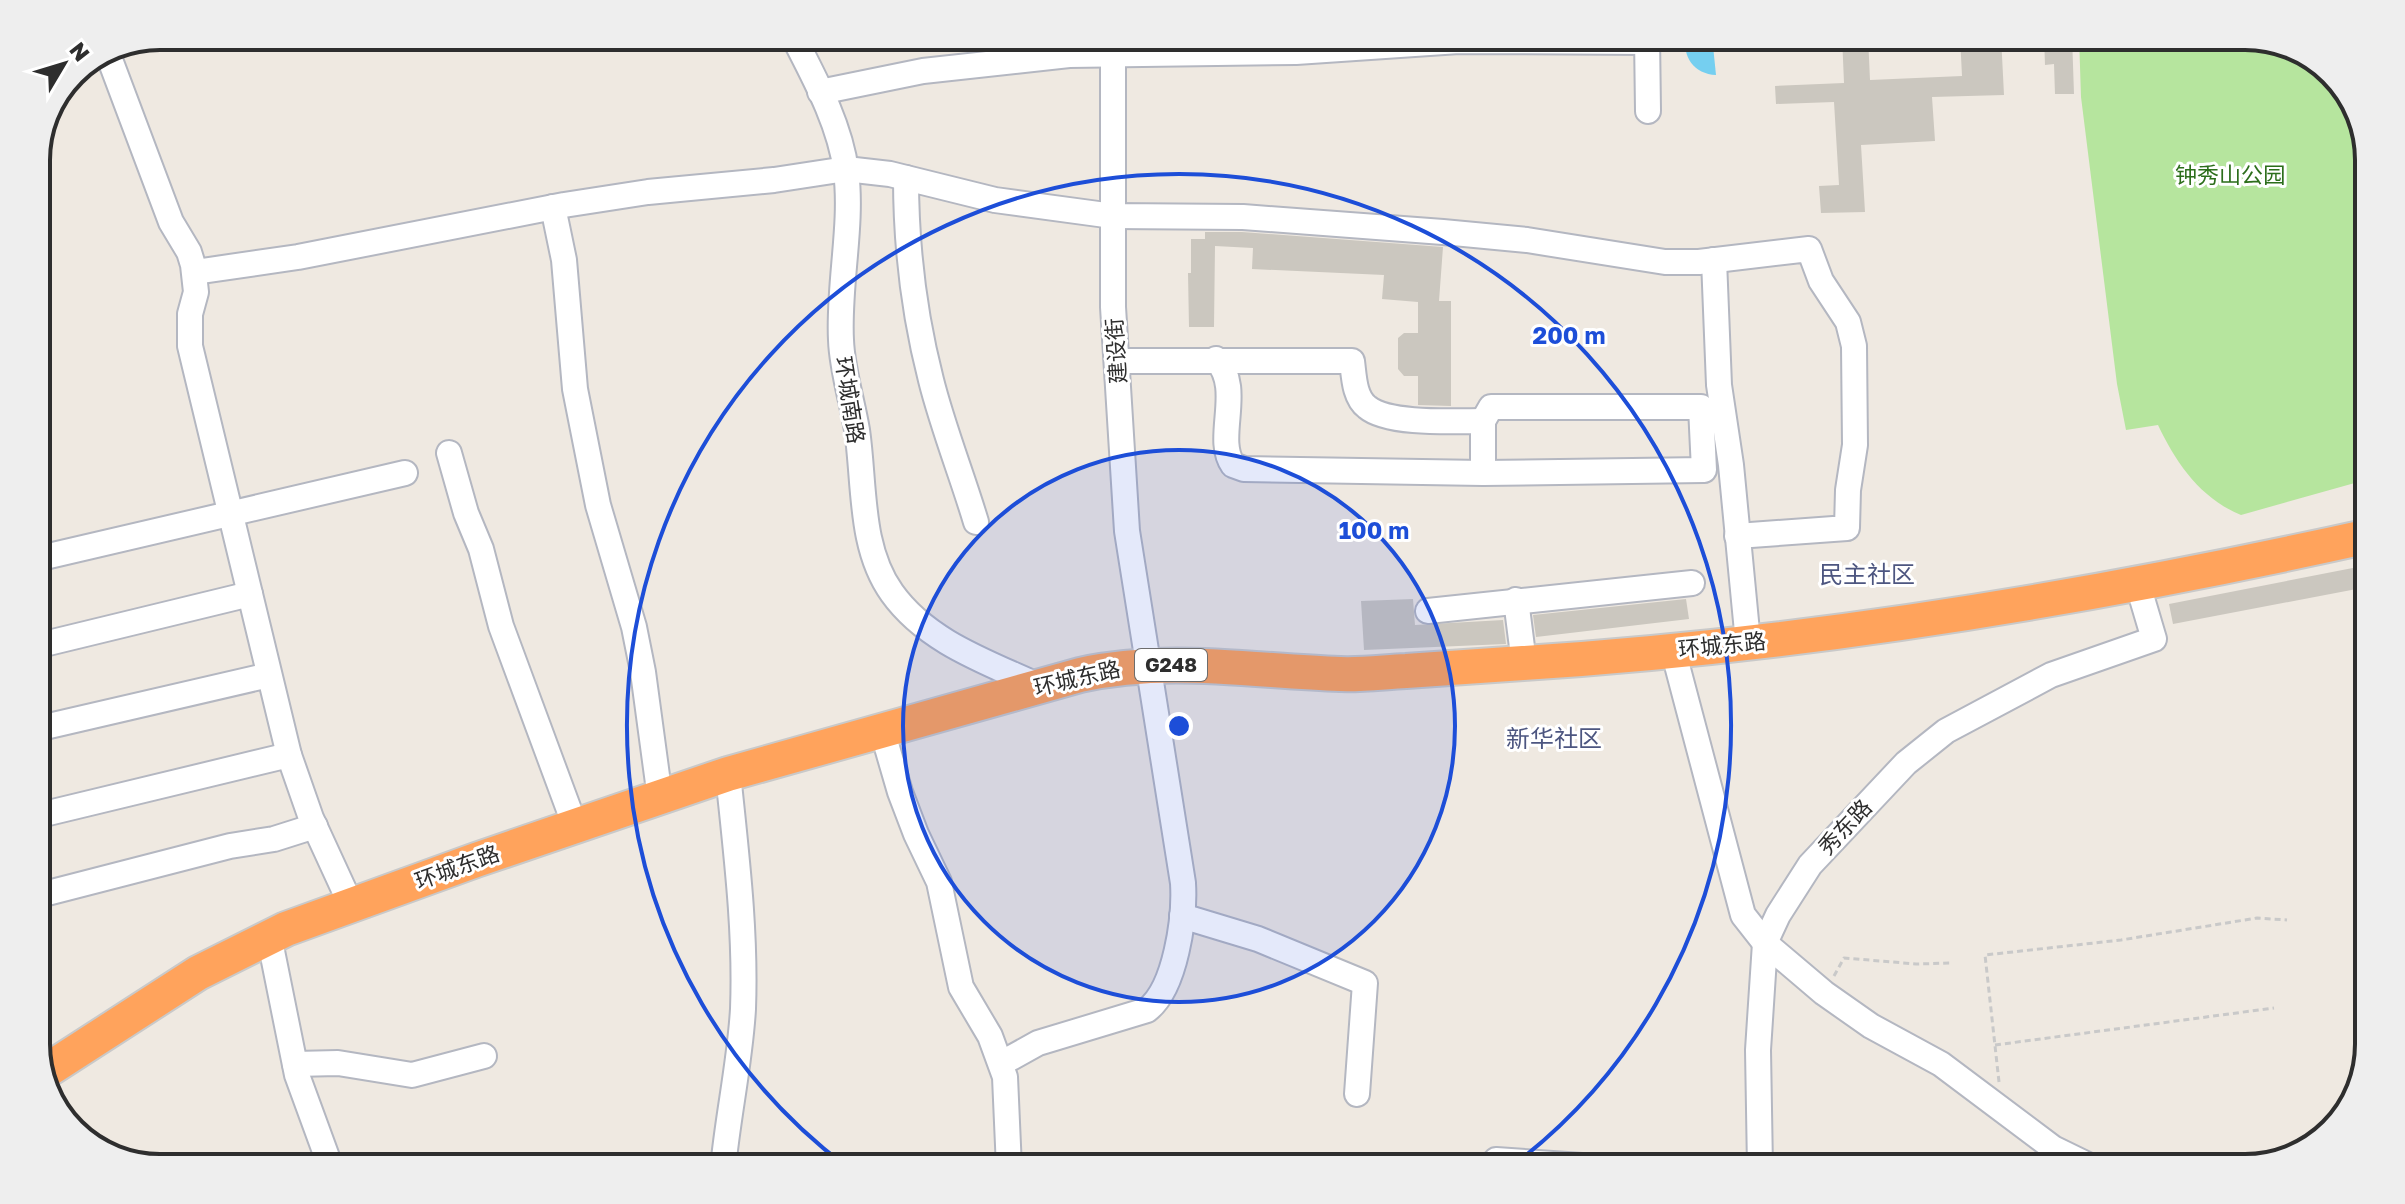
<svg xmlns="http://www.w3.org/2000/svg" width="2405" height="1204" font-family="'Golos Text','Noto Sans SC',sans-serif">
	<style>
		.green { fill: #b6e59e }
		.water { fill: #75cff0 }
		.building { fill: #cbc7bf }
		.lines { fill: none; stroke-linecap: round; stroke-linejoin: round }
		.minor-casing { stroke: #b4b7c1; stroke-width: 28 }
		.highway-casing { stroke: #c9c9c9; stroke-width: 38 }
		.path { stroke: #c9c9c9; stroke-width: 3; stroke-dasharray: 6 4; stroke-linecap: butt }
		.minor { stroke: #fff; stroke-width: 24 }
		.highway { stroke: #ffa35c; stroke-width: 34 }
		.ring { fill: none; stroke: #1d4ed8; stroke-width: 4 }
		.labels { text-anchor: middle; stroke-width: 6; stroke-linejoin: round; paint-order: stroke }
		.shield { fill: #fff; stroke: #6d6d6d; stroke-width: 2 }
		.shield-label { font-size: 20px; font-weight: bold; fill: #2e2e2e }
		.park-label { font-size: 22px; fill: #2c6e1b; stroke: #fff }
		.street-label { font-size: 22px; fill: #2e2e2e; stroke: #fff }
		.neighbourhood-label { font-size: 24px; fill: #4d5680; stroke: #fff }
		.rim { fill: none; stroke: #2e2e2e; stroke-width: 4 }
		.centre { fill: #1d4ed8; stroke: #fff; stroke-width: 4 }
		.ring-label { font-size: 24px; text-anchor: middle; font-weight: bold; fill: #1d4ed8; stroke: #fff; stroke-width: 6; stroke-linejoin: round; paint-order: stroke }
	</style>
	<rect width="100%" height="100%" fill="#efe9e1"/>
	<!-- green -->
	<path class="green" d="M2079,36H2245L2299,49L2348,92L2369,153V479L2241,515C2200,498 2176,463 2158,425L2126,430L2117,384L2081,97Z"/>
	<!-- water -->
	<path class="water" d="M1686,36H1712L1716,75C1694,74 1682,57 1686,36Z"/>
	<!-- building -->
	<g class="building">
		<path d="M1842,36H1868L1870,80L1962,76L1960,36H2001L2004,95L1932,97L1935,141L1861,145L1865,212L1821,213L1819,186L1839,185L1834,102L1776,104L1775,86L1844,83Z"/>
		<path d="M2044,36H2072L2074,94H2055L2054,64L2045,65Z"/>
		<path d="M1205,232H1242L1443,247L1439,301H1451V406L1418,405V376H1404L1398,369V338L1404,333H1418V302L1382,299L1384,275L1252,269L1253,248L1215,246L1214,327H1189L1188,273H1191V239H1205Z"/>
		<path d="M2363,566L2367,587L2173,624L2169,604Z"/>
		<path d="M1413,599L1415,625L1503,620L1506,644L1364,650L1361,601Z"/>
		<path d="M1686,599L1689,619L1536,637L1533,615Z"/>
	</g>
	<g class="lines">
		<!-- minor casing -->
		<g class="minor-casing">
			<g id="minor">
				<path d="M793,36C814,77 840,124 846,171C853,225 838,285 841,340C842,370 852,400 857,430C865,484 859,547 892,593C927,642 987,662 1039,686"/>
				<path d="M1647,36L1648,111"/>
				<path d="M109,57L171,222L189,252L193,265L196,292L190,314V346L289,755L311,818L351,905"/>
				<path d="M820,92L923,71L1069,55L1296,52L1459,41L1647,42"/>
				<path d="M906,178C906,246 914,314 931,380C943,428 962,475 976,522"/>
				<path d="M553,207L564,260L575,389L598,505L634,627L643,672L660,798"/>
				<path d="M1714,260L1719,385L1731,465L1748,642"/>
				<path d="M195,272L298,257L564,205L648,192L774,180L846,169L890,174L995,200L1113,216L1243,217L1443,232L1527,240L1665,262H1699L1809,249L1821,281L1848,322L1854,346L1855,445L1848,490L1847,528L1737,536"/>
				<path d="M1216,359C1244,389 1214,438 1233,465L1244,469L1483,473V421L1491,407H1701L1704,470L1483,473"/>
				<path d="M1117,361H1352C1354,376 1354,397 1367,407C1388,425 1456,421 1483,421"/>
				<path d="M449,453L466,513L481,549L501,626L575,826"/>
				<path d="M36,559L405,473"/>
				<path d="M1516,600L1524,663"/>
				<path d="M1428,611L1692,583"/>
				<path d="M36,646L250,594"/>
				<path d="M1673,650L1743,915L1765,943L1824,993L1871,1026L1941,1064L2053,1148L2094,1168"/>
				<path d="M36,729L269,675"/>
				<path d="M882,730L900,792L916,834L939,882L961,987L990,1036L1005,1077L1009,1168"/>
				<path d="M36,816L289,755"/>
				<path d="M36,896L230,846L274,839L315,826"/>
				<path d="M1182,916L1258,939L1365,983L1357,1094"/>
				<path d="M269,936L297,1075L331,1168"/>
				<path d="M1002,1063L1038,1043L1147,1010C1176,988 1185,917 1183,883L1127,531L1113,307V36"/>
				<path d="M295,1064L338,1063L412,1075L484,1056"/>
				<path d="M1496,1160L1582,1166L1585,1168"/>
				<path d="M723,1168C728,1115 740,1062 743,1009C746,930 736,852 728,774"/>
				<path d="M1760,1168L1758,1050L1765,943L1778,915L1810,865L1906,763L1946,731L2051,675L2154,639L2138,585"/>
			</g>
		</g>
		<!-- highway casing -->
		<g class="highway-casing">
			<path id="highway" d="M43,1073L198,973L286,929L476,860L728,774L1080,675C1166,656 1253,671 1340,674C1362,675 1384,672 1406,671C1445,668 1484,666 1523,663C1808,645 2090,598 2369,536"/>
		</g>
		<!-- path -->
		<g class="path">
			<path d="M1834,976L1844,958L1916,964L1953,963"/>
			<path d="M1995,1045L2274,1008"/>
			<path d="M1999,1082L1985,955L2121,940L2257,918L2287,920"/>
		</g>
		<!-- minor -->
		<use href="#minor" class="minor"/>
		<!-- highway -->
		<use href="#highway" class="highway"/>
	</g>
	<!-- distance rings -->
	<circle cx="1179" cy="726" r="276" fill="#1d4ed8" fill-opacity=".12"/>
	<g class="ring">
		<circle cx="1179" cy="726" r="276"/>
		<path d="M847 1167A552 552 0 1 1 1511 1167"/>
	</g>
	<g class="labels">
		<!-- shield labels -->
		<rect class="shield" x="1135" y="649" width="72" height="32" rx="6"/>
		<g class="shield-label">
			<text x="1171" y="672">G248</text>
		</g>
		<!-- park labels -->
		<g class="park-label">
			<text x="2230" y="183">钟秀山公园</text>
		</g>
		<!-- street labels -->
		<g class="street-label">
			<text transform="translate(1116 351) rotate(-94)" y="8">建设街</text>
			<text transform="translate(850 400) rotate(81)" y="8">环城南路</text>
			<text transform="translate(1722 645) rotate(-6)" y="8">环城东路</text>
			<text transform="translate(1077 678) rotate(-13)" y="8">环城东路</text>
			<text transform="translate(1845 827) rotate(-47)" y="8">秀东路</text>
			<text transform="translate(457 867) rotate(-20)" y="8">环城东路</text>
		</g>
		<!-- neighbourhood labels -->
		<g class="neighbourhood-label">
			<text x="1867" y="583">民主社区</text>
			<text x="1554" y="747">新华社区</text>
		</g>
	</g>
	<!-- crop -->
	<path d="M0 0H2405V1204H0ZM160 50H2245A110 110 0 0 1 2355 160V1044A110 110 0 0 1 2245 1154H160A110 110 0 0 1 50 1044V160A110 110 0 0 1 160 50Z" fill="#eee" fill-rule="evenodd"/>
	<path class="rim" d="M160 50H2245A110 110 0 0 1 2355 160V1044A110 110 0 0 1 2245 1154H160A110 110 0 0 1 50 1044V160A110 110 0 0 1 160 50Z"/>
	<circle cx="1179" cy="726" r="12" class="centre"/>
	<g class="ring-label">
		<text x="1569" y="344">200 m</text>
		<text x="1374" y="539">100 m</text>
	</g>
	<!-- north arrow -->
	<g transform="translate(64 64) rotate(52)" stroke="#ffffff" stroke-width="6" paint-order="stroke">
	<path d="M0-6L14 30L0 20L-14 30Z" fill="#2e2e2e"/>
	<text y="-12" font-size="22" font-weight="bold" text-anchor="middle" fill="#2e2e2e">N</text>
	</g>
</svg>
